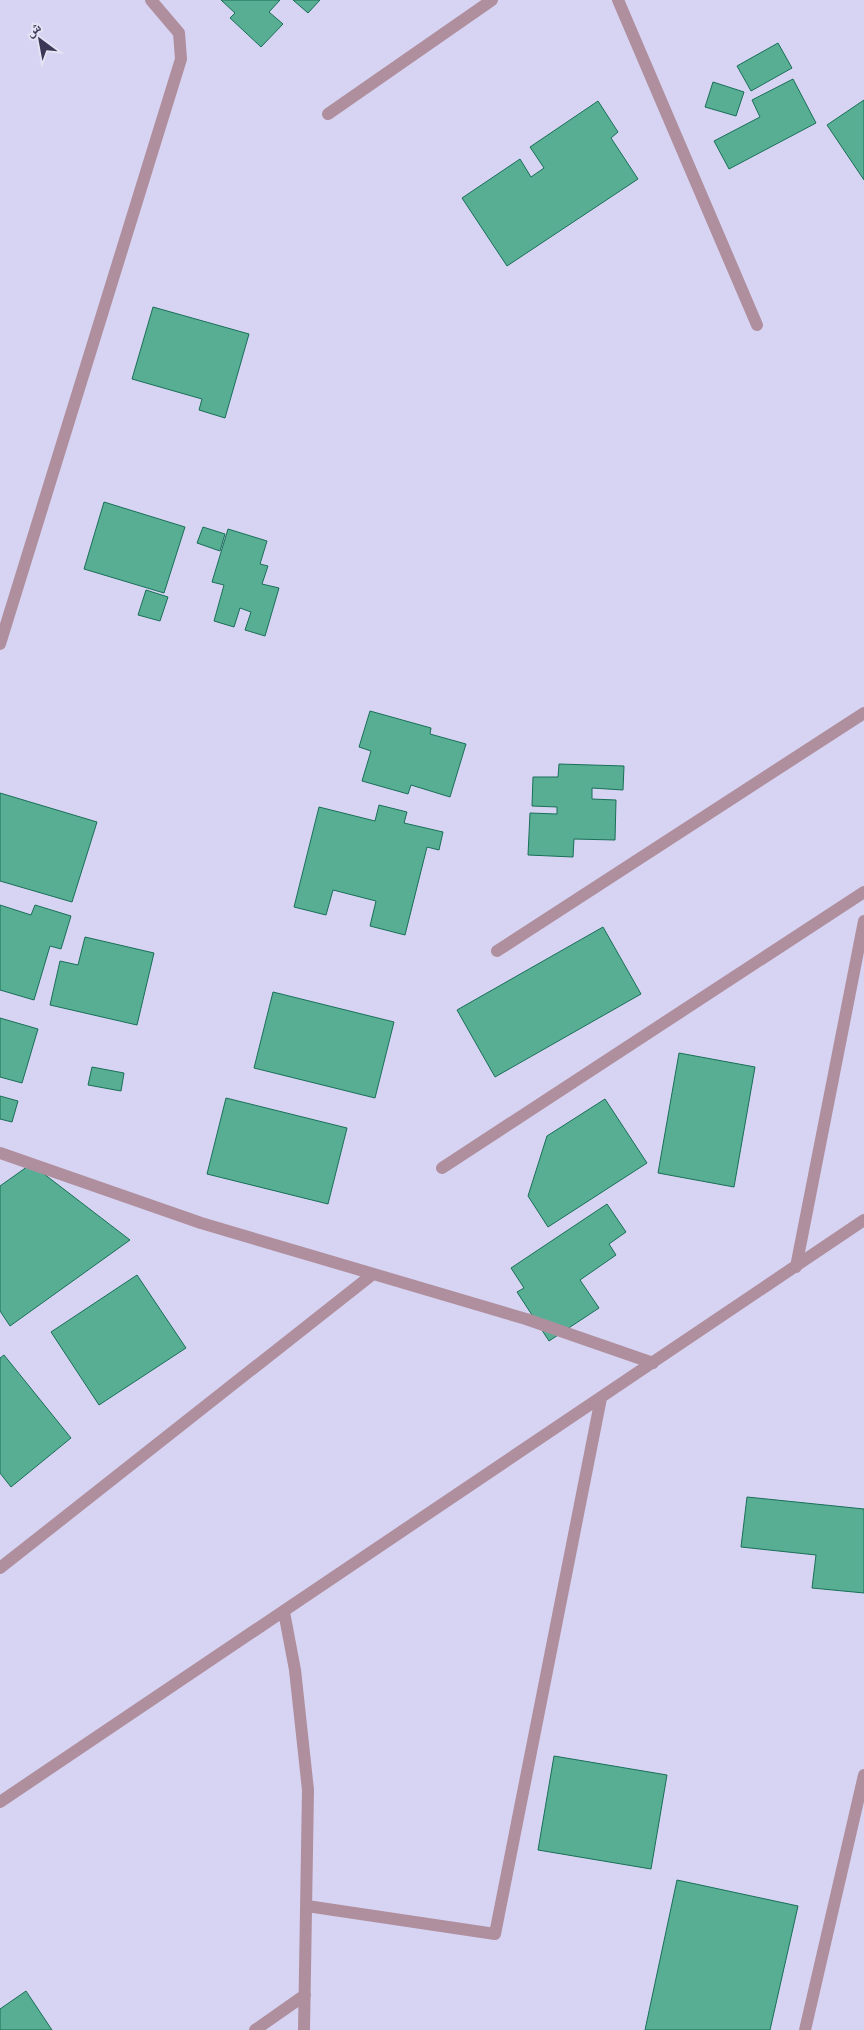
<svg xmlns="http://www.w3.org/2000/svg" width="864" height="2030" viewBox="0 0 864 2030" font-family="'PT Sans','Noto Naskh Arabic',sans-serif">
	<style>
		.building { fill: #58ae93; stroke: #196f58 }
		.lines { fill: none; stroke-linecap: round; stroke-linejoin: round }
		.minor { stroke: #af8f9d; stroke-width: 12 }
	</style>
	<rect width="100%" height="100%" fill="#d7d3f3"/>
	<!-- building -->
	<path class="building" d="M221,0H280L269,12L283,24L261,47L230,18L235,13Z
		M293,0H320L308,13Z
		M778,43L792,68L751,91L737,66Z
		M793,79L816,123L729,169L714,141L760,117L752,100Z
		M713,82L744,92L736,116L705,107Z
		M864,100V180L827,125Z
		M598,101L618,132L611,138L638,179L507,266L462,198L520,159L531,177L544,168L530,147Z
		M153,307L249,334L225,418L199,410L202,399L132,379Z
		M104,502L185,527L164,593L84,569Z
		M203,527L225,534L220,551L197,543Z
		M228,529L267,541L260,564L268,566L262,584L279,588L265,636L245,630L251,612L240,608L234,627L214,621L224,585L212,582Z
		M146,590L168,597L160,621L138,615Z
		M370,711L431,728L430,734L466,744L450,797L411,785L408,794L362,781L371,751L359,747Z
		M559,764L624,766L623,790L592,788V799L616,800L615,840L574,839L573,857L528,855L530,813L557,814V807L532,806L533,777H558Z
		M0,793L97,822L72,902L0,881Z
		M379,805L407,812L404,823L443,832L439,850L427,847L405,935L370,926L376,901L333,890L326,915L294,907L319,807L375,821Z
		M0,905L31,915L35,905L71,916L61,949L50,946L34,1000L0,990Z
		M603,927L641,994L495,1077L457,1010Z
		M85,937L154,953L137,1025L50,1005L60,961L78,965Z
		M273,992L394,1022L375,1098L254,1068Z
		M0,1018L38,1029L22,1083L0,1077Z
		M679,1053L755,1067L734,1187L658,1173Z
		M92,1067L124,1073L121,1091L88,1085Z
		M0,1096L18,1101L12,1122L0,1119Z
		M226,1098L347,1128L328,1204L207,1174Z
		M605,1099L647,1163L548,1227L528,1196L547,1136Z
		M31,1164L130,1240L10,1326L0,1311V1186Z
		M607,1204L626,1232L609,1244L616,1255L580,1280L599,1308L549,1341L517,1292L524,1288L511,1268Z
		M137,1275L186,1348L99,1405L51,1332Z
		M4,1355L71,1438L11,1487L0,1473V1358Z
		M747,1497L864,1509V1593L812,1588L816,1555L741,1547Z
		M554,1756L667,1775L651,1869L538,1850Z
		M677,1880L798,1906L770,2030H645Z
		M26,1991L52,2030H0V2009Z"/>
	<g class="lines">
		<!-- minor -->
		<path class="minor" d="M618,0L757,325
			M328,114L492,0
			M0,644L181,59L179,33L151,0
			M497,951L864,713
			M0,1153L201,1223L526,1319L653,1363
			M442,1168L864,892
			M796,1267L864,921
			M0,1568L373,1274
			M284,1612L295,1670L308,1790L304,2030
			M0,1802L864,1220
			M307,1906L495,1934L601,1398
			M255,2030L305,1995
			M805,2030L864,1775"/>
	</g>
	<!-- north arrow -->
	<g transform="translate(40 40) rotate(328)" stroke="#e4e3f3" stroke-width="4" paint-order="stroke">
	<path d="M0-4L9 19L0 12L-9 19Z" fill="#3c3757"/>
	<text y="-8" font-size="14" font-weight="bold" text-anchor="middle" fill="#3c3757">ش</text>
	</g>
</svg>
